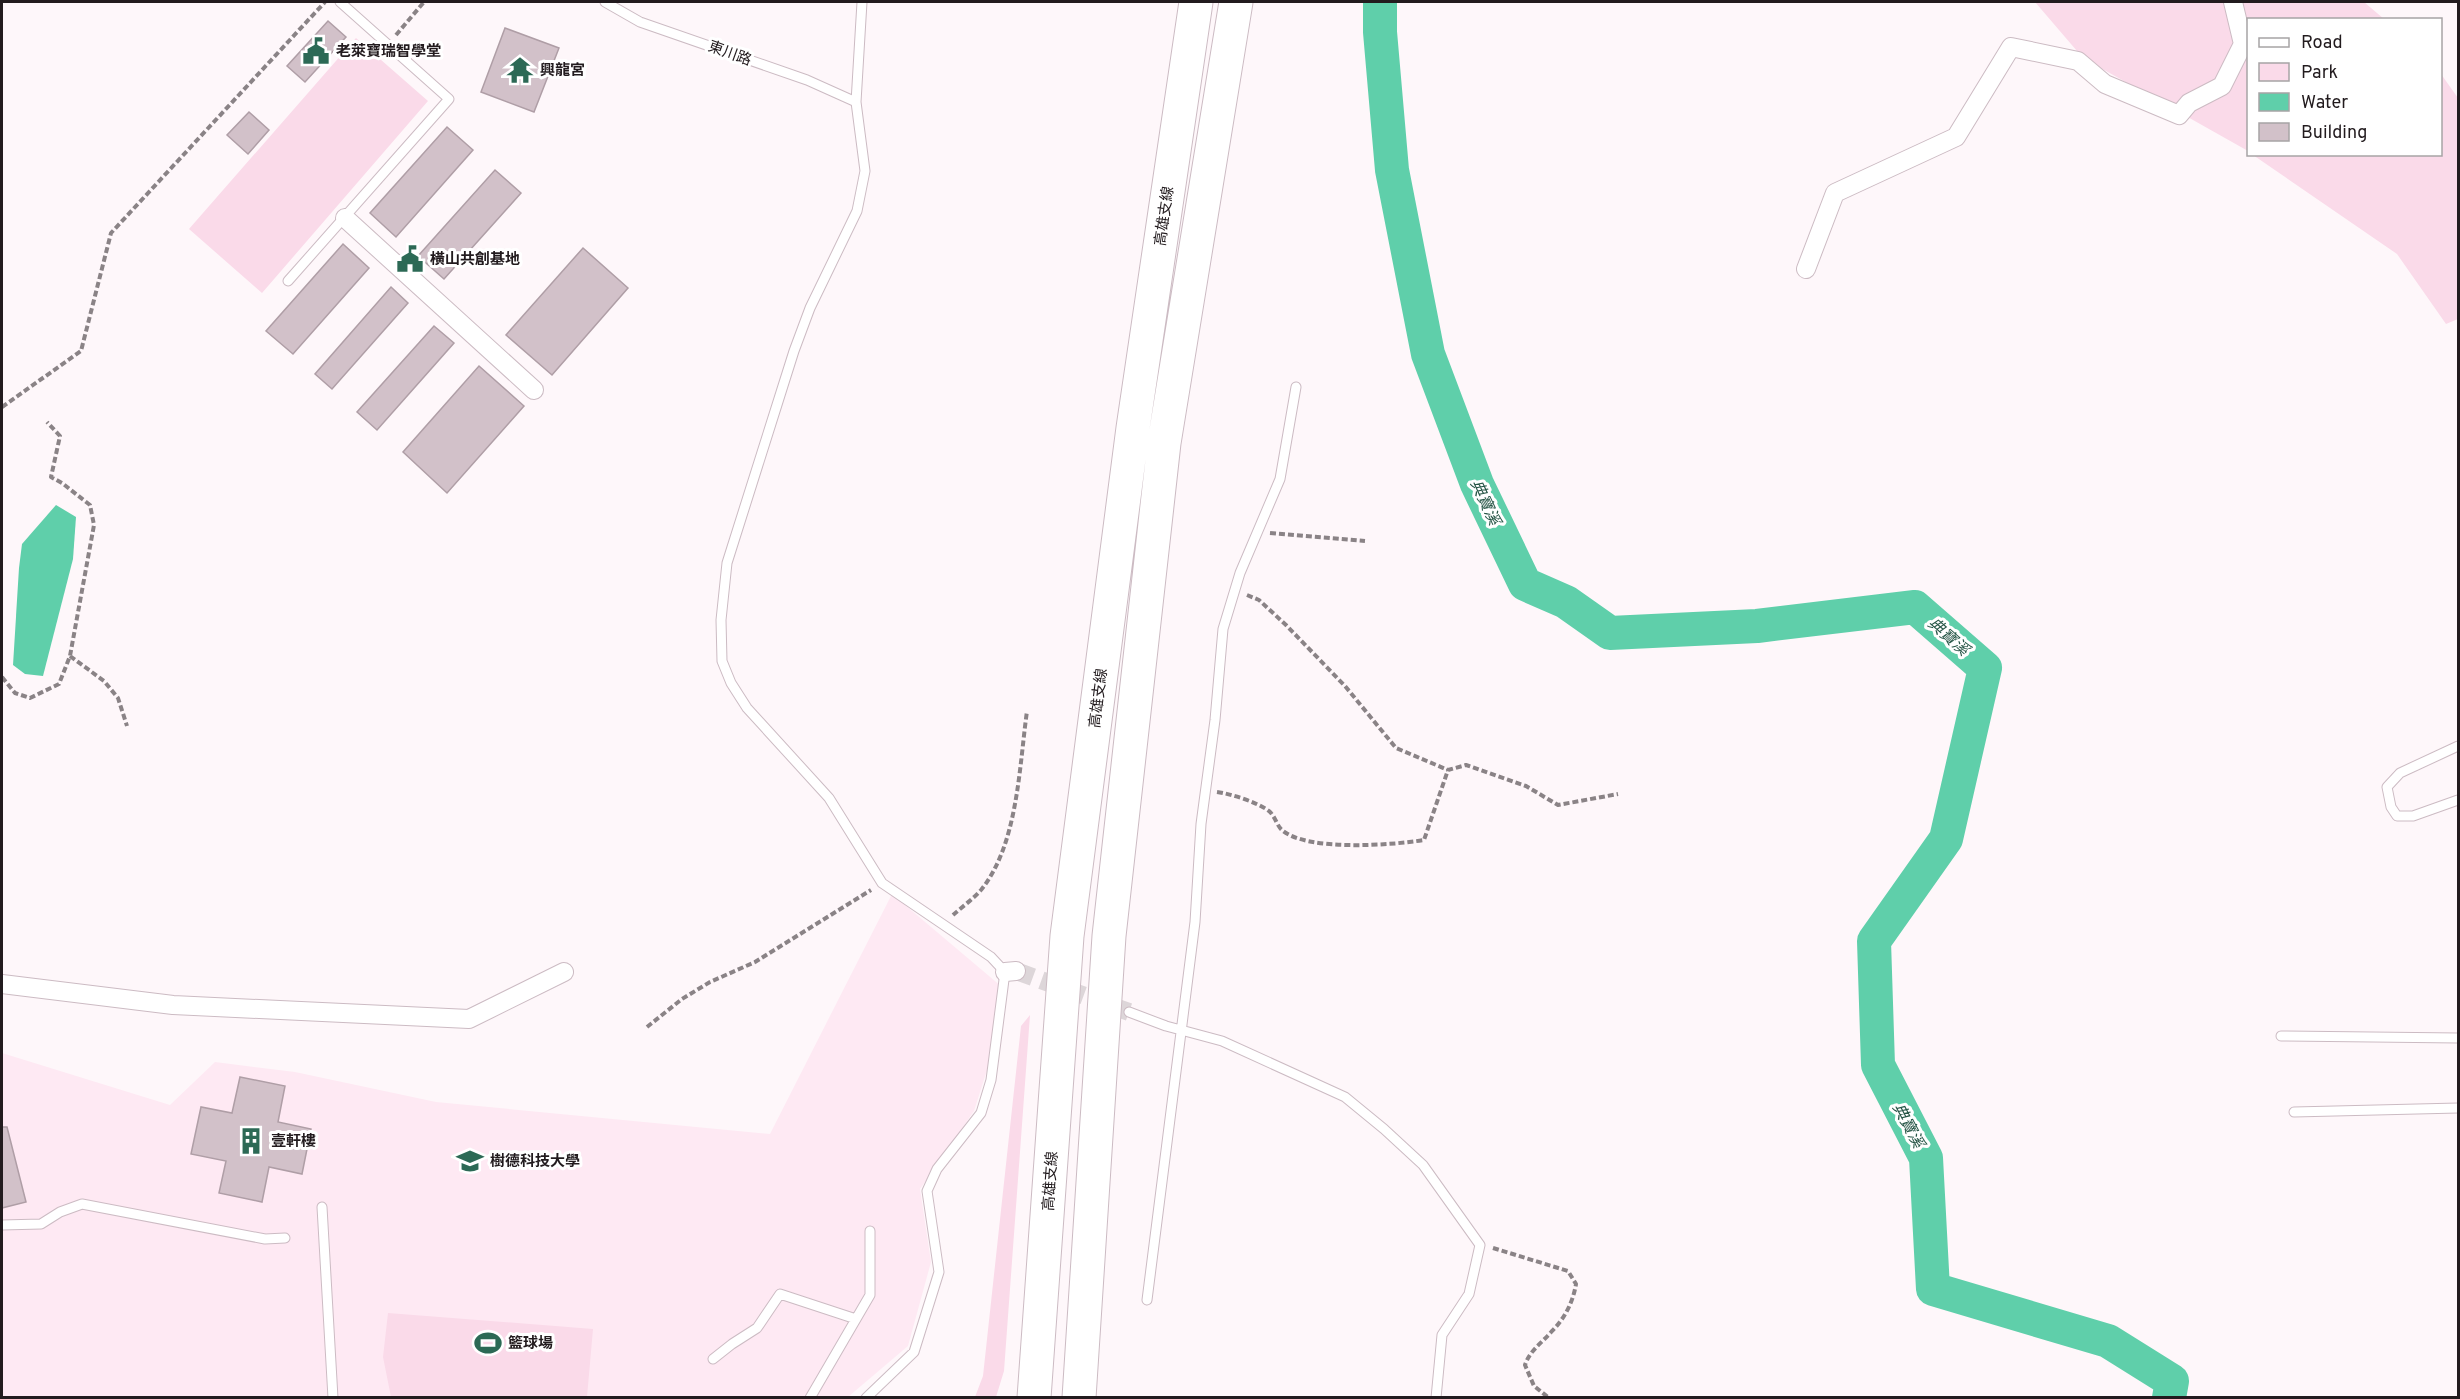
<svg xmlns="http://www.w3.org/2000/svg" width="2460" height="1399" viewBox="0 0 2460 1399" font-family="Overpass,'Noto Sans TC',sans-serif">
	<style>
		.built { fill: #fee9f3 }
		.green { fill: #fadae9 }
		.water { fill: #5fcfaa }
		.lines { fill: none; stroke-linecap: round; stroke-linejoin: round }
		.river { stroke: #5fcfaa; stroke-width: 34 }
		.building { fill: #d2c1c9; stroke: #af9ea6; stroke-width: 1.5 }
		.street-tunnel { stroke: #ddd6d9; stroke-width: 18; stroke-dasharray: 18 9; stroke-linecap: butt }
		.lane-casing { stroke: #ccbbc3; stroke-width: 11 }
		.street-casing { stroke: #ccbbc3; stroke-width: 20 }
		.highway-casing { stroke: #ccbbc3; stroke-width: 35 }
		.path { stroke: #8a8386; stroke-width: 4; stroke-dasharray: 6 3; stroke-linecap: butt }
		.lane { stroke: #fff; stroke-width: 9 }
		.street { stroke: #fff; stroke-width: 18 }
		.highway { stroke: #fff; stroke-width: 33 }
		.labels { text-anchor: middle; stroke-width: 6; stroke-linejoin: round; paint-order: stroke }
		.poi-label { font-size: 15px; font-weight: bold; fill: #221b1e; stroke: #fff; text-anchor: start }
		.street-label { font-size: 15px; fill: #221b1e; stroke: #fff }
		.water-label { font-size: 16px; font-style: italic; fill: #265546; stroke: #fff }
	</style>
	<rect width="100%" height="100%" fill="#fef7fa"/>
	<!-- built -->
	<path class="built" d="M892,894L1002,987L988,1067L974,1111L920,1189L931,1262L908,1346L848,1397H2V1053L170,1105L215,1062L295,1072L436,1102L770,1134Z"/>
	<!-- green -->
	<path class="green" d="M2035,2H2364L2384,19L2248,20V151L2083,58Z
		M356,38L428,101L262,293L189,229Z
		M2441,74L2458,98V319L2446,324L2397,254L2253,155L2440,154Z
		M1030,1015L1004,1371L996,1397H975L983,1376L1021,1026Z
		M388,1313L593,1329L587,1397H391L383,1357Z"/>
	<!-- water -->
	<path class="water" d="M56,505L76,517L73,559L43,676L25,674L13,665L19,568L22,544Z"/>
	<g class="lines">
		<!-- river -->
		<path class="river" d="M1380,2V32L1392,170L1428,354L1477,484L1525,584L1566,602L1610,633L1757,626L1915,607L1985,668L1946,839L1874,941L1878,1065L1926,1158L1933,1289L2108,1341L2172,1381L2169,1398"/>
	</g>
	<!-- building -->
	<path class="building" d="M328,21L346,37L305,82L287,66Z
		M505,28L559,48L534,112L481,92Z
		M249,112L269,130L248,154L227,135Z
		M447,127L473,150L396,237L370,213Z
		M495,170L521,193L444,279L418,256Z
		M343,244L369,268L293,354L266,331Z
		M583,248L628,288L552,375L506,335Z
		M391,287L408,303L332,389L315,374Z
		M434,326L454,343L377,430L357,412Z
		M479,366L524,406L447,493L403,452Z
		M240,1077L285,1086L278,1122L311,1129L302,1174L269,1167L262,1202L219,1193L226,1161L191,1154L201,1107L232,1113Z
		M2,1127H7L26,1202L2,1208Z"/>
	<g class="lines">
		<!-- street-tunnel -->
		<path class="street-tunnel" d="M1016,971L1129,1012"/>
		<defs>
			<path id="lane" d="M605,2L640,22L807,80L856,102
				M862,2L856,102L865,171L857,211L810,308L794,351L727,563L721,620L722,661L731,683L747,708L829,798L882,883L991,957L1005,972L991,1080L981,1113L937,1169L927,1191L939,1272L914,1352L866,1398
				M288,281L449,99L340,2
				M2458,746L2400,773L2387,787L2391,807L2397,816H2413L2458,800
				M1129,1012L1166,1026L1222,1041L1345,1097L1384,1129L1423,1165L1480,1245L1469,1294L1442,1335L1436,1398
				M2281,1036L2458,1038
				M2294,1112L2458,1108
				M322,1207L333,1398
				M2,1225L41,1224L60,1212L82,1204L265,1239L285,1238
				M1147,1300L1195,922L1201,824L1215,720L1223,629L1240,573L1280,479L1296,387
				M713,1359L732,1344L757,1328L780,1294L856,1319
				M810,1398L870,1295V1231"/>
			<path id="street" d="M345,218L534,390
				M1806,269L1835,193L1956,137L2011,47L2078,61L2105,84L2179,115L2189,103L2222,86L2243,44L2233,2
				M1005,972L1016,971
				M2,984L173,1005L469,1019L564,972"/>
			<path id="highway" d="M1034,1398L1067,936L1133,428L1196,2
				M1079,1398L1109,936L1164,443L1236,2"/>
		</defs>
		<!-- lane casing -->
		<use href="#lane" class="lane-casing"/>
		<!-- street casing -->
		<use href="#street" class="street-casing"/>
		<!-- highway casing -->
		<use href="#highway" class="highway-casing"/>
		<!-- path -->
		<path class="path" d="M396,35L424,2
			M2,407L81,351L111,233L325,2
			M1270,533L1365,541
			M1247,595L1259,600L1286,625L1345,686L1396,748L1448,770
			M70,656L104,681L118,698L127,726
			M2,677L15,693L30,698L59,684L70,656L94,525L90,505L62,483L51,477L60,436L47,422
			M1217,792C1231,794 1257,802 1269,811C1275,816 1277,826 1282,830C1307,852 1393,845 1424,840L1448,770L1466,765L1526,786L1558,805L1618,794
			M953,915C962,907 973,899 981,890C1018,844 1019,768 1027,711
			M647,1027L682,999L710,982L755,962L871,890
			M1493,1248L1568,1271L1576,1284C1573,1302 1565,1318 1552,1331C1542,1343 1530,1350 1525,1365L1534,1386L1549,1398"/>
		<!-- lane -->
		<use href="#lane" class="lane"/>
		<!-- street -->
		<use href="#street" class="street"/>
		<!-- highway -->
		<use href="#highway" class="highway"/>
	</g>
	<!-- icons -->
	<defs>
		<symbol id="civic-bare" viewBox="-9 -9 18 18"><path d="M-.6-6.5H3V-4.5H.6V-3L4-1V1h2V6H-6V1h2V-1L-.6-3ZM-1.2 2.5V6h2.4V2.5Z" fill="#2c6955" stroke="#fff" stroke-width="2.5" paint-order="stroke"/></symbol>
		<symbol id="temple-bare" viewBox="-9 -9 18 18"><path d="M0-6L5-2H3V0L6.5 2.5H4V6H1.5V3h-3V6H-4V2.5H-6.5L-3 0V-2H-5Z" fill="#2c6955" stroke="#fff" stroke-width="2.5" paint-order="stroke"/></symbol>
		<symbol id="building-bare" viewBox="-9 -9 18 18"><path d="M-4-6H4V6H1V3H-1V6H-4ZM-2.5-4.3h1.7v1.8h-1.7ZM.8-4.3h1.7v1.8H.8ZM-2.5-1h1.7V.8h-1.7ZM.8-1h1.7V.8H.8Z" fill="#2c6955" stroke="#fff" stroke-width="2.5" paint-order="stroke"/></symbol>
		<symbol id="university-bare" viewBox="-9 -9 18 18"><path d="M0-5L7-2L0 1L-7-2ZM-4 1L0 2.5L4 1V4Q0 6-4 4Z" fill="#2c6955" stroke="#fff" stroke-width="2.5" paint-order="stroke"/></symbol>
		<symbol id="stadium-bare" viewBox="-9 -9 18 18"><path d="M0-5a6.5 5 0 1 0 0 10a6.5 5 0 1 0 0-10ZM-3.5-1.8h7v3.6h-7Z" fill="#2c6955" stroke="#fff" stroke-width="2.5" paint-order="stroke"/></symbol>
	</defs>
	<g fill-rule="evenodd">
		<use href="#civic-bare" x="297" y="32" width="38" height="38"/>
		<use href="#temple-bare" x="501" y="51" width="38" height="38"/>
		<use href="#civic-bare" x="391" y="240" width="38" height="38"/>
		<use href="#building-bare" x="232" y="1122" width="38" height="38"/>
		<use href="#university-bare" x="451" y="1142" width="38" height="38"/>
		<use href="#stadium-bare" x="469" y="1324" width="38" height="38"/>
	</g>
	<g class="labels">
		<!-- poi labels -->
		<g class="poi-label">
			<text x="336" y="56">老萊寶瑞智學堂</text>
			<text x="540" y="75">興龍宮</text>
			<text x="430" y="264">橫山共創基地</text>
			<text x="271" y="1146">壹軒樓</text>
			<text x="490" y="1166">樹德科技大學</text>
			<text x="508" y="1348">籃球場</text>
		</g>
		<!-- street labels -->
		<g class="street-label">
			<text transform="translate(730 53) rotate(20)" y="5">東川路</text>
			<text transform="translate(1164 216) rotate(-82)" y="5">高雄支線</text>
			<text transform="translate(1098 698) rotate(-83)" y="5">高雄支線</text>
			<text transform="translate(1050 1181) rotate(-86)" y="5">高雄支線</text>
		</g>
		<!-- water labels -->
		<g class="water-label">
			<text transform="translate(1486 502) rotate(65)" y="6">典寶溪</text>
			<text transform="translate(1949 636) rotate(41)" y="6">典寶溪</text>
			<text transform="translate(1909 1125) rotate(62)" y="6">典寶溪</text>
		</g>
	</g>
	<!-- border -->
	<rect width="2460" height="1399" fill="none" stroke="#221b1e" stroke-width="6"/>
	<!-- legend -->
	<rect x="2247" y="18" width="195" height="138" fill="#ffffff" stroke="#a7a4a5" stroke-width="1.5"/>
	<rect x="2259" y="38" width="30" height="9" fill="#ffffff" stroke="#a7a4a5" stroke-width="1.5"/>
	<text x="2301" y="48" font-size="18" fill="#221b1e">Road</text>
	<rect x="2259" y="63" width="30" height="18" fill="#fadae9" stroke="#a7a4a5" stroke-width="1.5"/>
	<text x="2301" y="78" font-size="18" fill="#221b1e">Park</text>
	<rect x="2259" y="93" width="30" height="18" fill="#5fcfaa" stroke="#a7a4a5" stroke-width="1.5"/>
	<text x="2301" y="108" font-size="18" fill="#221b1e">Water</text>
	<rect x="2259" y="123" width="30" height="18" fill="#d2c1c9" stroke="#a7a4a5" stroke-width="1.5"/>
	<text x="2301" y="138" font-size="18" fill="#221b1e">Building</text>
</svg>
